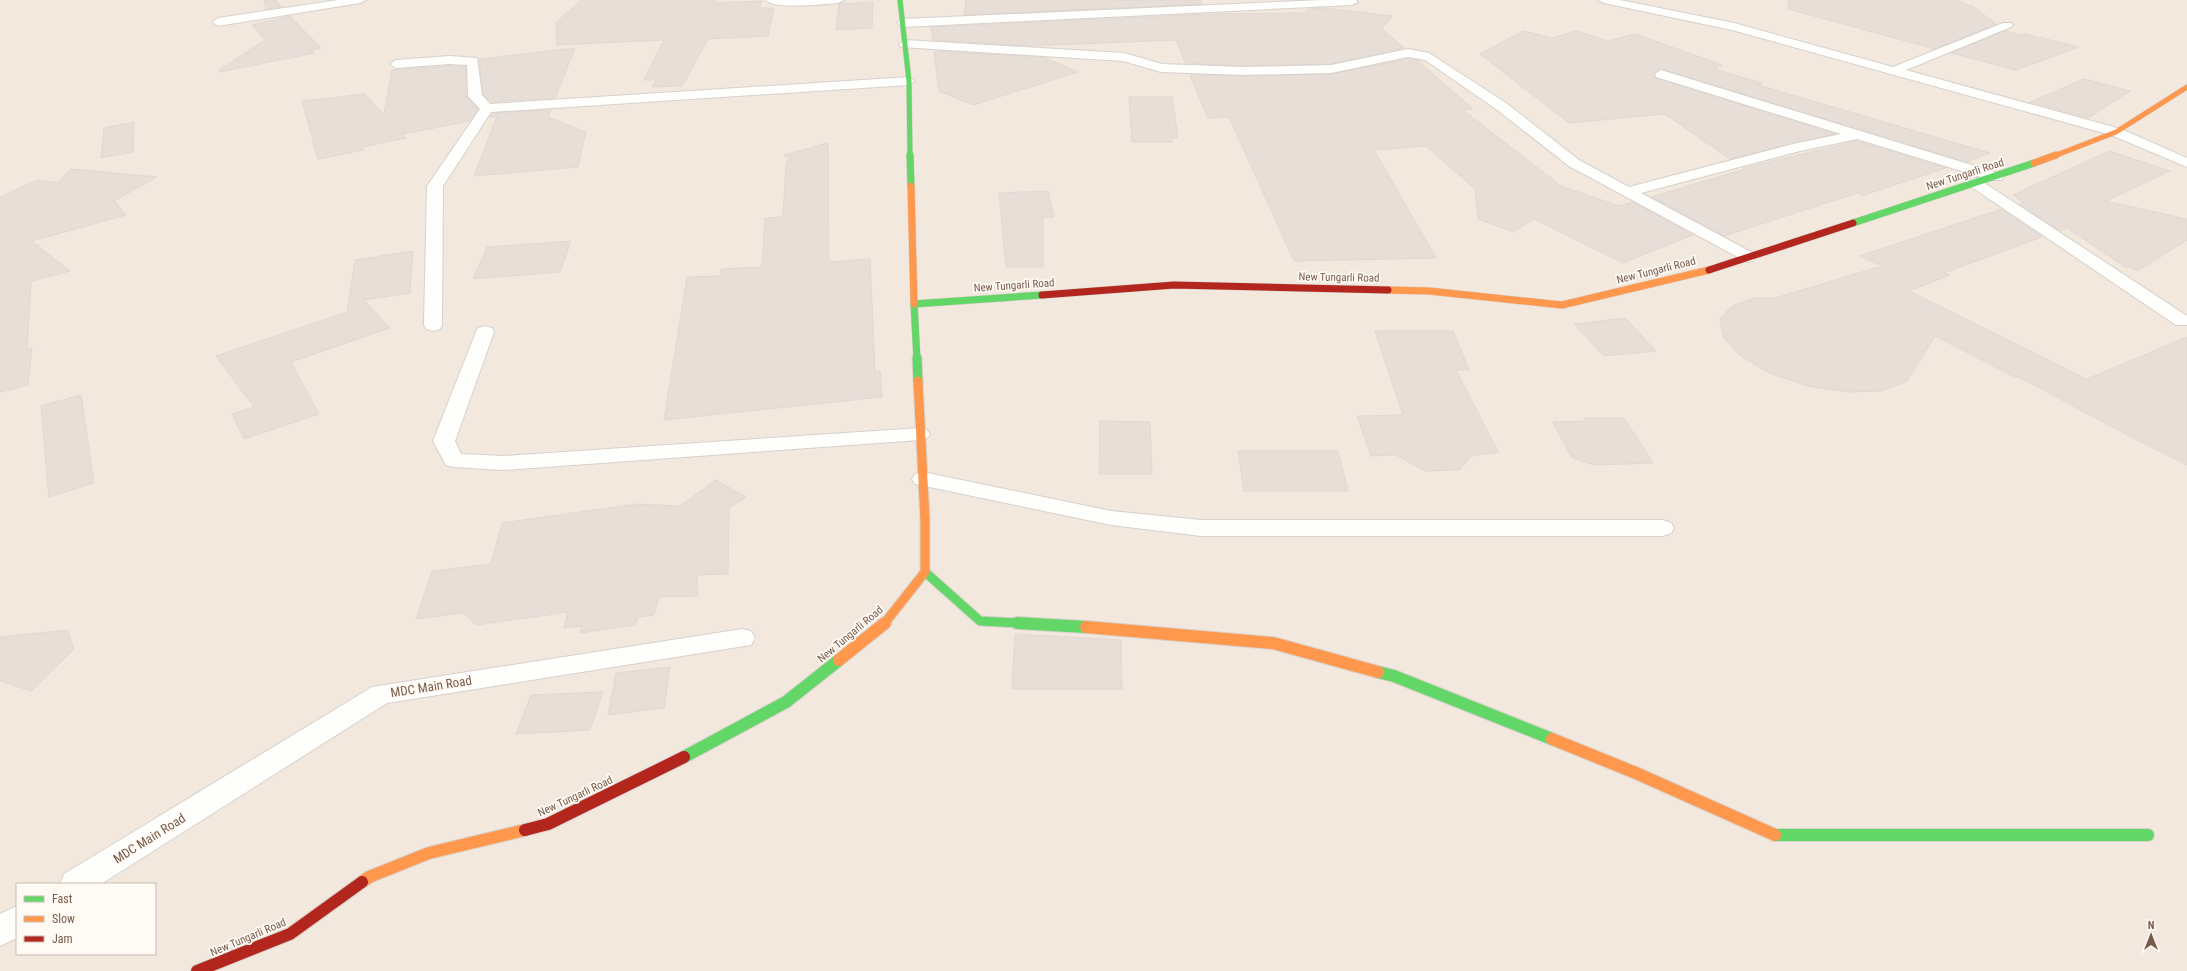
<svg xmlns="http://www.w3.org/2000/svg" width="2187" height="971" viewBox="0 0 2187 971" font-family="'Roboto Condensed',sans-serif">
	<style>
		.residential { fill: #f2e8de; fill-rule: evenodd }
		.building { fill: #e6ded7; stroke: #e2d8d2 }
		.lines { fill: none; stroke-linecap: round; stroke-linejoin: round }
		.street-casing { stroke: #d7d1cb; stroke-width: 2 }
		.fast-far3-casing { stroke: #d9d2cb; stroke-width: 6 }
		.fast-far2-casing { stroke: #d9d2cb; stroke-width: 8 }
		.fast-far1-casing { stroke: #d9d2cb; stroke-width: 11 }
		.fast-casing { stroke: #d9d2cb; stroke-width: 14 }
		.slow-far3-casing { stroke: #d9d2cb; stroke-width: 6 }
		.slow-far2-casing { stroke: #d9d2cb; stroke-width: 8 }
		.slow-far1-casing { stroke: #d9d2cb; stroke-width: 11 }
		.slow-casing { stroke: #d9d2cb; stroke-width: 14 }
		.jam-far1-casing { stroke: #d9d2cb; stroke-width: 8 }
		.jam-casing { stroke: #d9d2cb; stroke-width: 14 }
		.street { fill: #fefefd; fill-rule: evenodd }
		.fast-far3 { stroke: #63d668; stroke-width: 5 }
		.fast-far2 { stroke: #63d668; stroke-width: 7 }
		.fast-far1 { stroke: #63d668; stroke-width: 9 }
		.fast { stroke: #63d668; stroke-width: 12 }
		.slow-far3 { stroke: #ff974d; stroke-width: 5 }
		.slow-far2 { stroke: #ff974d; stroke-width: 7 }
		.slow-far1 { stroke: #ff974d; stroke-width: 9 }
		.slow { stroke: #ff974d; stroke-width: 12 }
		.jam-far1 { stroke: #b3261e; stroke-width: 7 }
		.jam { stroke: #b3261e; stroke-width: 12 }
		.labels { text-anchor: middle; stroke-width: 3.5; stroke-linejoin: round; paint-order: stroke }
		.street-label { font-size: 11px; fill: #7a5c4d; stroke: #fffaf3 }
		.near-street-label { font-size: 13px; fill: #7a5c4d; stroke: #fffaf3 }
	</style>
	<rect width="100%" height="100%" fill="#f9f5f0"/>
	<!-- residential -->
	<path class="residential" d="M0,0H2187V971H0ZM17,884H155V954H17Z"/>
	<!-- building -->
	<path class="building" d="M264,0H275L282,7L266,9Z
		M581,0H716L714,3L762,1L759,8H774L768,36L708,39L682,86L652,87L656,80H644L664,40L557,45L556,23Z
		M966,0H1200L1202,4L964,15Z
		M1789,0H1959L1966,5H1971L1996,24L1935,49L1788,9Z
		M873,2L872,28L836,30L839,4Z
		M1326,8L1392,16L1382,29L1404,48L1331,64L1243,66L1185,63L1176,40L1027,46L933,40L931,27L1207,14L1305,13L1308,9Z
		M290,16L321,48L312,50L315,53L220,72L219,70L265,40L252,25Z
		M1523,31L1552,38L1576,31L1608,41L1635,34L1722,65L1714,69L1762,83L1758,85L1990,153L1966,162L1661,69L1654,74L1656,78L1835,134L1730,159L1665,114L1569,123L1480,54Z
		M2005,31L2021,35L2025,34L2079,47L2016,70L1951,53Z
		M575,48L555,98L491,102L483,94L479,59Z
		M934,51L1043,57L1078,72L973,105L939,91Z
		M1408,59L1417,60L1473,109L1463,110L1561,186L1619,206L1633,202L1693,235L1623,263L1534,219L1513,232L1478,219L1475,189L1426,146L1374,150L1436,258L1294,261L1229,117L1208,118L1190,75L1243,76L1331,74Z
		M449,66H466V96L478,109L470,121L403,134L406,138L362,147L363,150L318,159L302,101L365,94L384,115L392,70Z
		M2084,79L2130,91L2088,118L2030,102Z
		M1129,97H1172L1178,138H1172V142H1132Z
		M551,110L548,117L586,132L578,167L474,176L497,116L489,118L492,113Z
		M134,122L133,152L101,158L104,128Z
		M1857,141L1946,168L1864,195L1857,193L1724,236L1651,197L1745,169L1743,168Z
		M828,143L829,262L870,259L875,372L880,371L882,397L664,420L687,277L720,276L721,269L762,267L765,218L783,217L786,162L791,160L784,155Z
		M2109,151L2170,171L2106,201L2187,219V240L2138,271L2131,267H2125L2067,228L2060,231L2019,204L2023,202L2013,195Z
		M71,169L157,177L114,201L126,215L32,241L70,271L31,281L27,349L32,348L28,385L0,392V197L38,180L58,183Z
		M1048,191L1054,217L1043,218V267H1006L999,193Z
		M2002,209L2042,237L1944,273L1950,275L1909,291L2087,379L2187,337V465L2133,438L2019,377L2017,378L1935,336L1907,381L1882,391L1847,392L1807,386L1769,373L1739,355L1723,337L1720,319L1732,306L1755,298H1775L1882,266L1860,256Z
		M571,241L560,272L473,279L487,247Z
		M413,251L410,293L364,300L390,328L291,362L319,414L244,439L232,414L254,407L216,356L347,312L355,260Z
		M1625,318L1656,351L1604,356L1574,324Z
		M1375,331H1453L1469,370H1456L1498,452L1471,456L1459,470L1425,471L1396,455L1371,456L1357,416L1403,415Z
		M81,395L94,483L49,497L41,406Z
		M1584,418H1624L1653,463L1595,465L1572,458L1553,422L1586,421Z
		M1100,421L1150,422L1152,474H1099Z
		M1238,451H1338L1348,491H1244Z
		M716,480L746,497L729,508L728,574L697,575L698,596L659,597L654,615L638,617L635,625L580,633L582,626L564,628L568,612L476,625L464,613L416,619L432,571L491,564L502,523L637,504L680,506Z
		M67,630L74,649L31,691L0,681V637Z
		M1015,634L1121,640L1122,689H1012Z
		M670,667L664,708L608,715L616,673Z
		M603,692L590,730L516,734L531,695Z"/>
	<g class="lines">
		<defs>
			<path id="street" d="M338,0H366L360,3L218,26L212,22L218,18Z
				M766,0H844L838,3C825,4 774,10 766,0Z
				M1322,0H1356L1358,2L1352,5L903,27L897,23L903,19Z
				M1598,0H1620L1734,23L1893,67L2003,23H2011L2013,25L2011,27L1906,70L2121,129L2187,158V167L2111,135L1732,30L1604,3Z
				M905,40L1124,53L1162,64L1243,67L1331,65L1408,49L1429,53L1506,103L1579,160L1629,187L1793,144L1841,134L1656,77L1655,74L1661,70L2001,174L2004,177L2001,180H1991L1857,139L1800,151L1641,193L1753,253L1755,257L1753,261L1747,262L1569,166L1496,109L1425,60L1408,57L1331,73L1243,75L1161,72L1123,61L901,47L899,44Z
				M449,56L477,58L482,95L490,104L909,77L915,81L909,85L491,112L443,186L442,325L440,329L433,331L426,329L424,325L427,186L480,109L468,96L467,65L449,64L396,68L390,64L396,60Z
				M1975,178L1980,180L2187,316V325H2176L1970,186L1967,183L1970,180Z
				M485,326L492,328L494,332L455,441L461,454L503,456L920,428L927,430L930,434L927,438L920,440L503,470L454,467L446,465L433,441L476,332L478,328Z
				M923,472L1111,511L1201,520H1663L1671,523L1674,528L1671,533L1663,536H1201L1111,525L915,484L912,479L915,474Z
				M742,629L751,631L755,638L751,645L387,703L101,884H60L64,874L372,687Z
				M17,906V938L0,946V914Z"/>
			<path id="fast-far3" d="M900,0L909,81L910,156"/>
			<path id="fast-far2" d="M910,155L911,186
				M1853,223L2034,163
				M917,359L914,304L1042,295"/>
			<path id="fast-far1" d="M917,358L918,381
				M925,572L980,621L1035,624"/>
			<path id="fast" d="M1017,623L1086,627
				M1378,672L1394,676L1552,739
				M684,757L786,702L839,660
				M1775,835H2148"/>
			<path id="slow-far3" d="M2054,156L2116,132L2187,87"/>
			<path id="slow-far2" d="M2034,163L2056,155
				M911,186L914,304
				M1388,290L1429,291L1562,305L1709,270"/>
			<path id="slow-far1" d="M884,624L925,572V520L918,381"/>
			<path id="slow" d="M1086,627L1273,643L1378,672
				M839,660L885,623
				M1552,739L1636,773L1775,835
				M362,882L369,877L429,853L525,830"/>
			<path id="jam-far1" d="M1709,270L1853,223
				M1042,295L1174,285L1388,290"/>
			<path id="jam" d="M525,830L548,824L684,757
				M197,971L290,934L362,882"/>
		</defs>
		<!-- street casing -->
		<use href="#street" class="street-casing"/>
		<!-- fast-far3 casing -->
		<use href="#fast-far3" class="fast-far3-casing"/>
		<!-- fast-far2 casing -->
		<use href="#fast-far2" class="fast-far2-casing"/>
		<!-- fast-far1 casing -->
		<use href="#fast-far1" class="fast-far1-casing"/>
		<!-- fast casing -->
		<use href="#fast" class="fast-casing"/>
		<!-- slow-far3 casing -->
		<use href="#slow-far3" class="slow-far3-casing"/>
		<!-- slow-far2 casing -->
		<use href="#slow-far2" class="slow-far2-casing"/>
		<!-- slow-far1 casing -->
		<use href="#slow-far1" class="slow-far1-casing"/>
		<!-- slow casing -->
		<use href="#slow" class="slow-casing"/>
		<!-- jam-far1 casing -->
		<use href="#jam-far1" class="jam-far1-casing"/>
		<!-- jam casing -->
		<use href="#jam" class="jam-casing"/>
		<!-- street -->
		<use href="#street" class="street"/>
		<!-- fast-far3 -->
		<use href="#fast-far3" class="fast-far3"/>
		<!-- fast-far2 -->
		<use href="#fast-far2" class="fast-far2"/>
		<!-- fast-far1 -->
		<use href="#fast-far1" class="fast-far1"/>
		<!-- fast -->
		<use href="#fast" class="fast"/>
		<!-- slow-far3 -->
		<use href="#slow-far3" class="slow-far3"/>
		<!-- slow-far2 -->
		<use href="#slow-far2" class="slow-far2"/>
		<!-- slow-far1 -->
		<use href="#slow-far1" class="slow-far1"/>
		<!-- slow -->
		<use href="#slow" class="slow"/>
		<!-- jam-far1 -->
		<use href="#jam-far1" class="jam-far1"/>
		<!-- jam -->
		<use href="#jam" class="jam"/>
	</g>
	<g class="labels">
		<!-- street labels -->
		<g class="street-label">
			<text transform="translate(1965 174) rotate(-18)" y="4">New Tungarli Road</text>
			<text transform="translate(1656 270) rotate(-14)" y="4">New Tungarli Road</text>
			<text transform="translate(1339 277) rotate(1)" y="4">New Tungarli Road</text>
			<text transform="translate(1014 285) rotate(-4)" y="4">New Tungarli Road</text>
			<text transform="translate(850 634) rotate(-40)" y="4">New Tungarli Road</text>
			<text transform="translate(575 796) rotate(-25)" y="4">New Tungarli Road</text>
			<text transform="translate(248 937) rotate(-23)" y="4">New Tungarli Road</text>
		</g>
		<!-- near-street labels -->
		<g class="near-street-label">
			<text transform="translate(431 686) rotate(-9)" y="5">MDC Main Road</text>
			<text transform="translate(149 838) rotate(-32)" y="5">MDC Main Road</text>
		</g>
	</g>
	<!-- legend -->
	<rect x="16" y="883" width="140" height="72" fill="#fffaf3" stroke="#cabbb1"/>
	<rect x="24" y="896" width="20" height="6" fill="#63d668" stroke="#cabbb1"/>
	<text x="52" y="903" font-size="12" fill="#7a5c4d">Fast</text>
	<rect x="24" y="916" width="20" height="6" fill="#ff974d" stroke="#cabbb1"/>
	<text x="52" y="923" font-size="12" fill="#7a5c4d">Slow</text>
	<rect x="24" y="936" width="20" height="6" fill="#b3261e" stroke="#cabbb1"/>
	<text x="52" y="943" font-size="12" fill="#7a5c4d">Jam</text>
	<!-- north arrow -->
	<g transform="translate(2151 935)" stroke="#fffaf3" stroke-width="3" paint-order="stroke">
	<path d="M0-3L7 15L0 10L-7 15Z" fill="#7a5c4d"/>
	<text y="-6" font-size="11" font-weight="bold" text-anchor="middle" fill="#7a5c4d">N</text>
	</g>
</svg>
